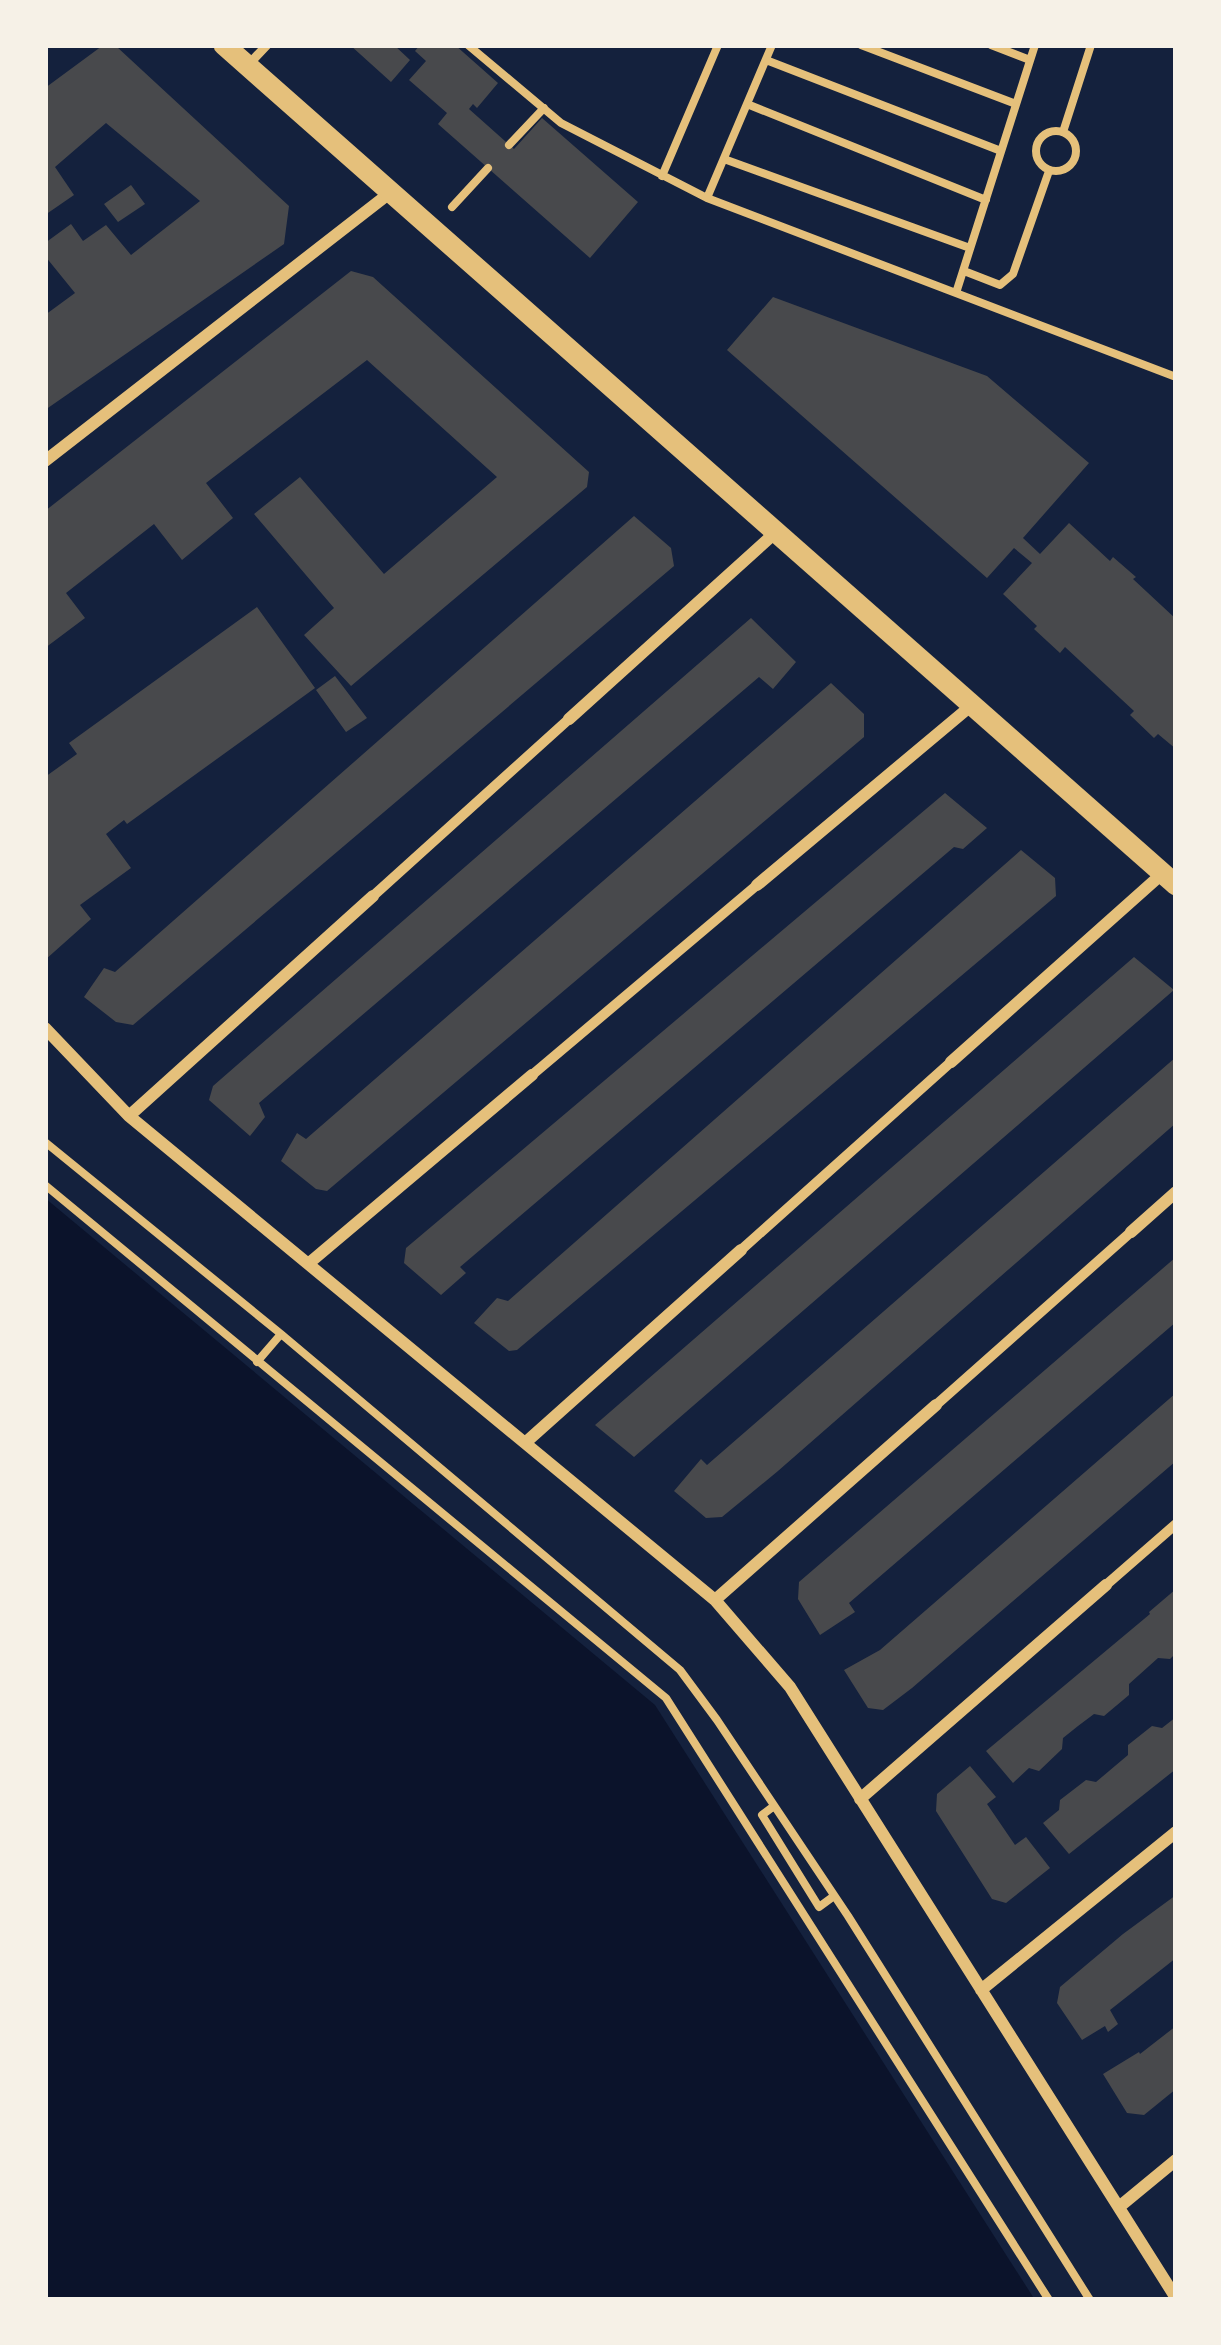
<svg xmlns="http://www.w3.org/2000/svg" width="1221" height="2345" viewBox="0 0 1221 2345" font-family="'Roboto Condensed',sans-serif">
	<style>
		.water { fill: #0b132b }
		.building { fill: #48494c }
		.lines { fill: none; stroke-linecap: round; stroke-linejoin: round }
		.path { stroke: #e5c07b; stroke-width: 8 }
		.service { stroke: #e5c07b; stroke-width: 9 }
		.pedestrian { stroke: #e5c07b; stroke-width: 10 }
		.minor { stroke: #e5c07b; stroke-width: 12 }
		.tertiary { stroke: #e5c07b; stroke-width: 21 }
	</style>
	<rect width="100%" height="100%" fill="#14213d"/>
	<!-- water -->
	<path class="water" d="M45,1198L655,1705L1035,2300H45Z"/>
	<!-- building -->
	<path class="building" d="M350,45H394L410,60L391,82Z
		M420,45H455L498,83L477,108L473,104L469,109L514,149L542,118L638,202L590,258L438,124L447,113L409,80L426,61L415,51Z
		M102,46L117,47L289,206L284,244L45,410V315L75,293L45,256V243L71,224L83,241L106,225L131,255L200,201L106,123L55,167L74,195L45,215V88Z
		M131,185L145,204L118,222L104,204Z
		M351,271L373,277L589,472L587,487L351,686L304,635L334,608L254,514L300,477L384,574L497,477L367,360L206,483L233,518L182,560L154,524L66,593L85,618L45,648V511Z
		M773,297L987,376L1089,463L1023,538L1040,554L1069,523L1110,561L1113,557L1136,577L1133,579L1176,619V749L1158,734L1154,738L1130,715L1134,711L1065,647L1060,653L1034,629L1037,626L1003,594L1032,563L1014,548L987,578L727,350Z
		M634,516L671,548L674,566L133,1025L116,1022L84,997L104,968L115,972Z
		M257,607L315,688L127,824L124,820L106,834L131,868L80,905L91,919L45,960V777L77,754L69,743Z
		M751,618L796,662L773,689L759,677L259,1103L265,1117L250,1136L209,1100L213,1086Z
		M335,676L367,718L346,732L316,690Z
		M831,683L864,714V737L327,1191L316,1189L281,1161L297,1133L306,1139Z
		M945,793L987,828L963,849L954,847L460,1267L466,1273L441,1295L404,1263L406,1248Z
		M1021,850L1055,878L1056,896L517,1350L509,1351L474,1323L497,1298L508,1301Z
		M1134,957L1174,990L634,1457L595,1425Z
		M1176,1057V1123L778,1471L722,1517L706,1518L674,1491L701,1459L707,1465Z
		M1176,1257V1322L849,1603L855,1612L820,1635L798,1599L799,1582Z
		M1176,1393V1461L912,1688L883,1710L868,1708L844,1670L880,1650Z
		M1176,1589V1653L1170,1659L1158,1658L1129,1684V1695L1104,1716L1094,1714L1078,1726L1063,1738L1062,1749L1039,1771L1029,1768L1013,1783L986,1751L1150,1614L1149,1612Z
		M1176,1717V1769L1069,1854L1043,1823L1059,1810L1060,1800L1086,1780L1096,1782L1128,1755V1745L1152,1726L1162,1728Z
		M970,1766L996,1797L987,1804L1015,1845L1026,1837L1050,1868L1006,1903L992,1899L936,1811L937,1794Z
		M1176,1895V1958L1110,2010L1118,2024L1108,2032L1105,2026L1082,2040L1057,2003L1060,1987L1123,1934Z
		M1176,2026V2089L1144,2115L1127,2113L1103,2074L1139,2052L1140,2054Z"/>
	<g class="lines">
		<!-- path -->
		<path class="path" d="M468,45L561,123L707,198L1176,377
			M861,45L1016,104
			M991,45L1030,60
			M766,60L1001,151
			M747,104L986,200
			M1036 151a20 20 0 1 1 40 0a20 20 0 1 1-40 0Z
			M1063,132L1091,45
			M509,145L544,108
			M724,159L970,248
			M662,176L718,45
			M707,198L772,45
			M452,207L488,168
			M964,271L1000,285L1013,274L1049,171
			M956,293L1035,45
			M45,1142L281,1334L680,1670L717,1720L848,1916L1090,2300
			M45,1185L666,1698L1049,2300
			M257,1362L281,1334
			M774,1806L762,1815L819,1907L834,1896"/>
		<!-- service -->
		<path class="service" d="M250,63L267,45"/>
		<!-- pedestrian -->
		<path class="pedestrian" d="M373,896L569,719
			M532,1075L757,885
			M741,1250L951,1062
			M936,1405L1131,1232
			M1106,1585L1176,1524"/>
		<!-- minor -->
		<path class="minor" d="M45,461L391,192
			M569,719L776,532
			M757,885L972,705
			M45,1028L129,1116L715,1600L790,1687L1176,2298
			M951,1062L1163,873
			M129,1116L373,896
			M1131,1232L1176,1192
			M308,1264L532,1075
			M525,1443L741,1250
			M715,1600L936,1405
			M860,1799L1106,1585
			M981,1990L1176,1832
			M1119,2207L1176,2160"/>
		<!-- tertiary -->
		<path class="tertiary" d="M224,45L1176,885"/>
	</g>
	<!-- border -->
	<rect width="1221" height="2345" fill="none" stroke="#f6f1e7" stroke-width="96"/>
</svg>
